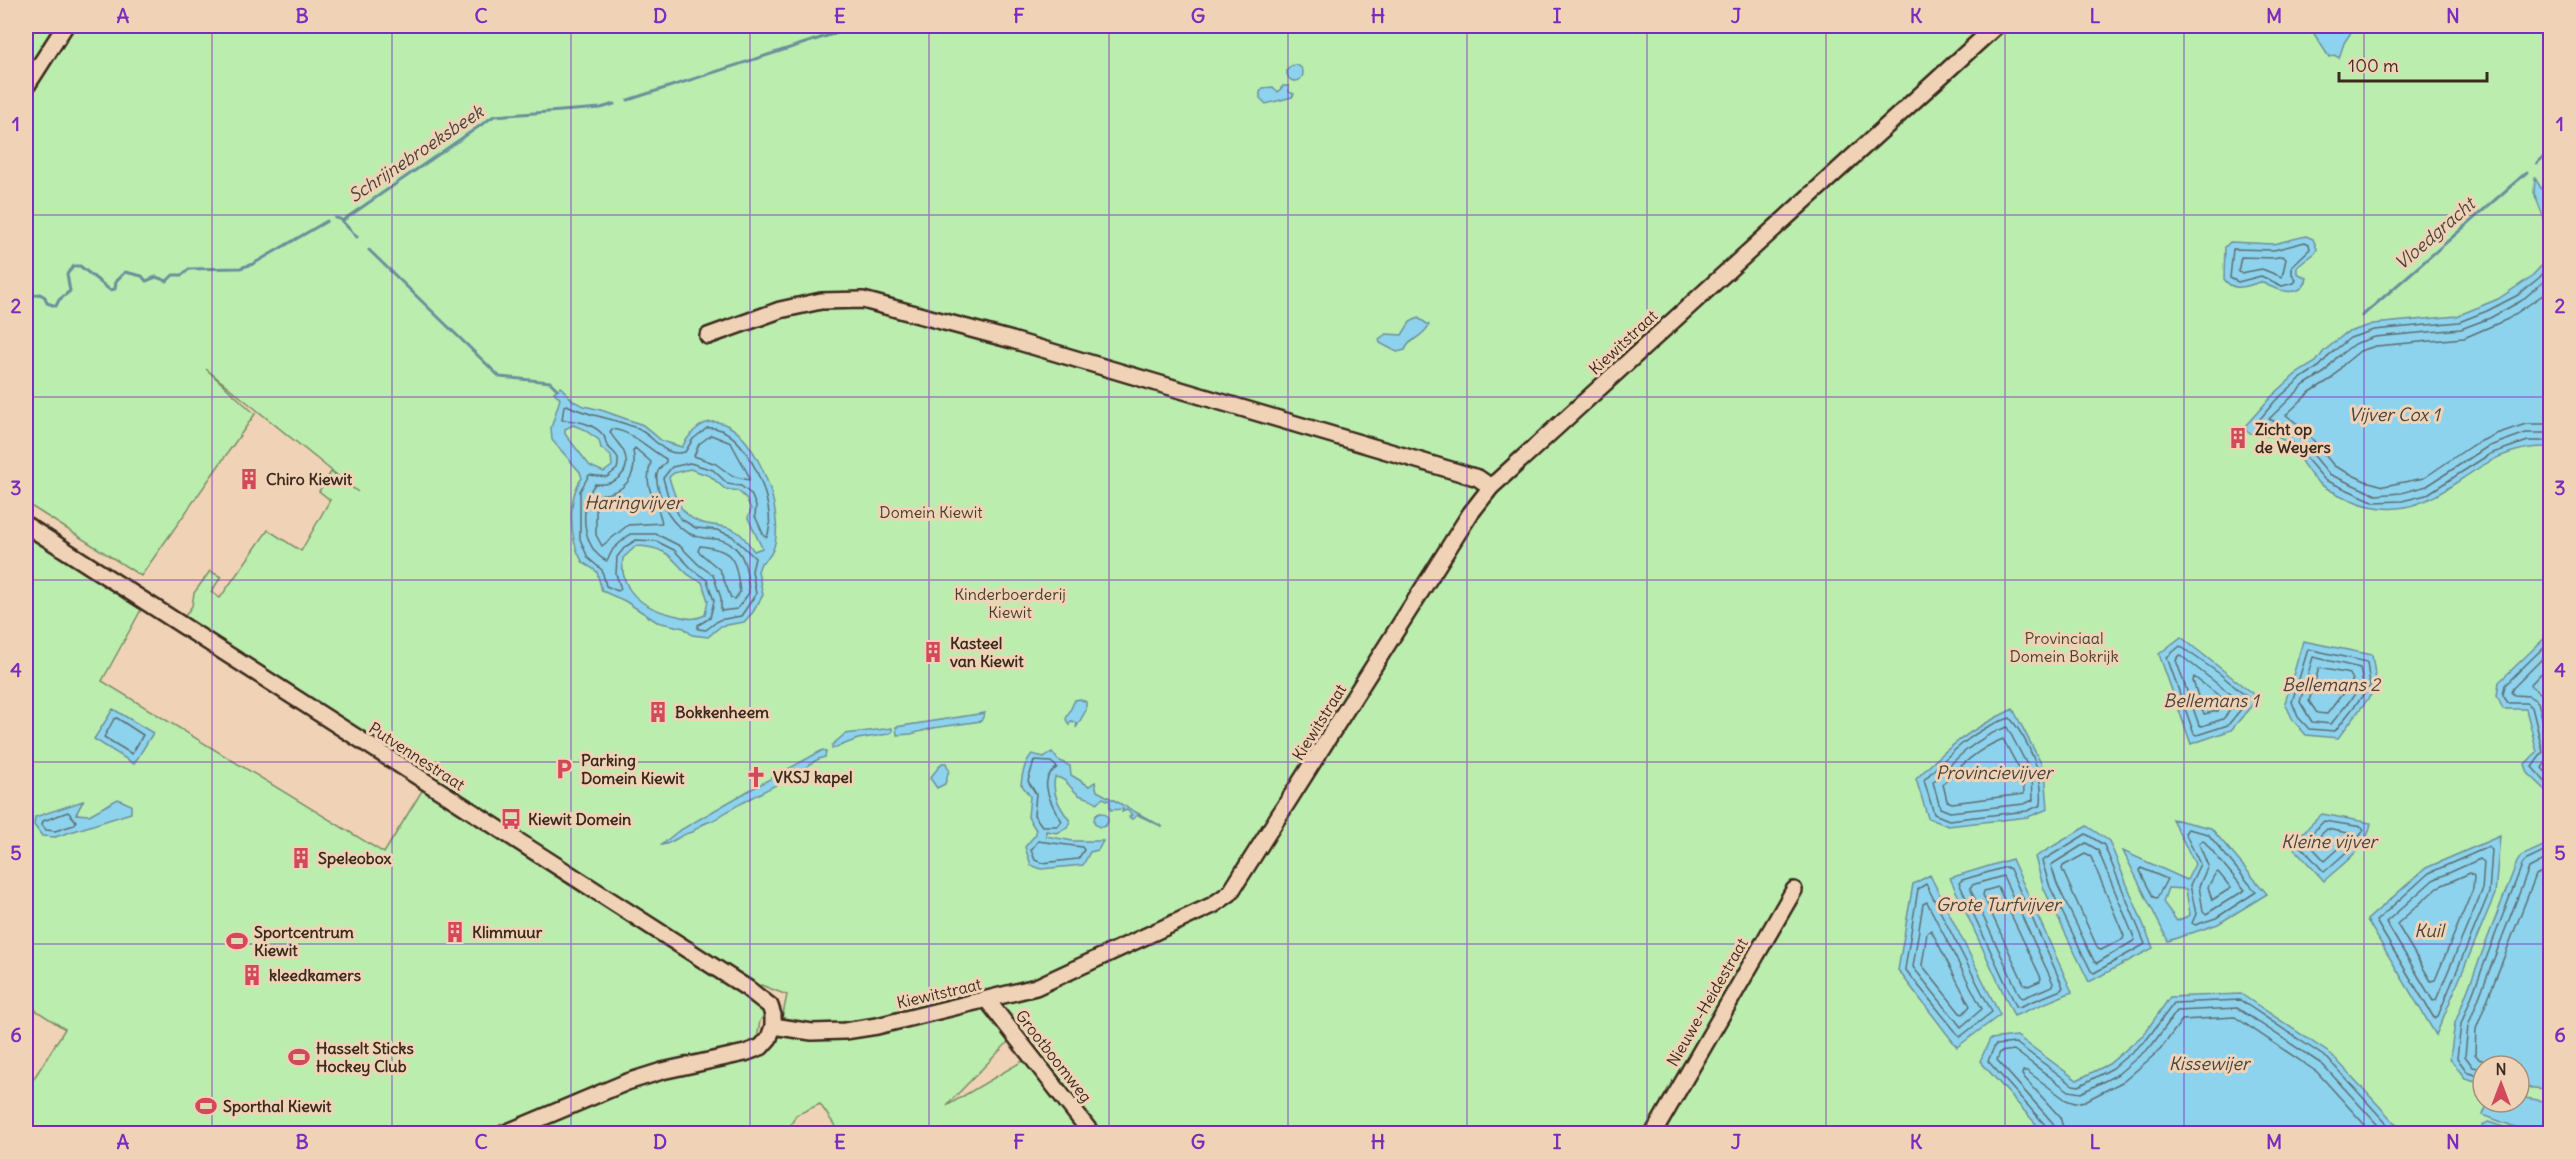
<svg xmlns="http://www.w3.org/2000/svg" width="2576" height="1159" viewBox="0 0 2576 1159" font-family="Delius,sans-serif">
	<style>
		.green { fill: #baedae; stroke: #7a8c66; stroke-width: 1.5; fill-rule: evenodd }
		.water { fill: #8dd3ee; stroke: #6c8f9b; stroke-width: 1.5; fill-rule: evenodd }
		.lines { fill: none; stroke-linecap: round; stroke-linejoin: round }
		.shore { stroke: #5c6e71; stroke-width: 1.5 }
		.stream { stroke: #6c8f9b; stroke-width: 3 }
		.minor-casing { stroke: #3b2a1e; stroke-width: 20 }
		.minor { stroke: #f0d3b6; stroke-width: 15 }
		.grid { fill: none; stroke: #7b2cbf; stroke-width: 1.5; stroke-opacity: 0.55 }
		.labels { text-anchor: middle; stroke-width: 6; stroke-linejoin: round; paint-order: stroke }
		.street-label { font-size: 16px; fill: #3b2a1e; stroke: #f0d3b6 }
		.poi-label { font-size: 16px; font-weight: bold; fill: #3b2a1e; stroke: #f0d3b6; text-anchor: start }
		.park-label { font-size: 16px; fill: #483e2c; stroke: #f0d3b6 }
		.water-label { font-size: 18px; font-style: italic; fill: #47433d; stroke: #f0d3b6 }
		.neatline { fill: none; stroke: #7b2cbf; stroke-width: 2 }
		.grid-label { font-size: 20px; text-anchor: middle; font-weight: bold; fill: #7b2cbf }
	</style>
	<rect width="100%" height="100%" fill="#f0d3b6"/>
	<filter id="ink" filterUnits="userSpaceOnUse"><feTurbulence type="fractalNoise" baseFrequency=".0167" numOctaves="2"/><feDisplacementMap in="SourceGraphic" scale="12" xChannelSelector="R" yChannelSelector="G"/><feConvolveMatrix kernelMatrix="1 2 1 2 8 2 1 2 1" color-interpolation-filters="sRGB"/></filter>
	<g filter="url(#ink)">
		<!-- green -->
		<path class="green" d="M26,26H2550V1133L846,1134L835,1126L820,1104L796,1115L786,1134L26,1133V1091L65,1029L26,1004V533L142,608L102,681L384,853L423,789L583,894L593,883L183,619L192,606L194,593L210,571L221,577L211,592L220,598L268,530L301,551L330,500L319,491L331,472L358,492L206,369L255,414L141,576L26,503ZM83,801L76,814L89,816L107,805L55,837ZM761,985L787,995L779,1033L757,1039L760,1021L765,1014L751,997ZM1010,1040L1026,1059L948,1105L949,1103ZM2483,1066H2519V1102H2483Z"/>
		<!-- water -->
		<path class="water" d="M2309,26H2355L2344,43L2339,58L2334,55L2329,57Z
			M1287 73a8 8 0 1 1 16 0a8 8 0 1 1-16 0Z
			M1283,86H1289V92L1294,94L1292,97L1266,104L1260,98V92L1263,88L1273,87L1278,92Z
			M2535,178L2550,203V447C2455,443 2437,555 2323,486C2306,475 2300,454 2285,441C2273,432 2257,439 2246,431V425L2271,397L2296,374L2316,362L2324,351L2346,333L2373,324L2457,316L2498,299L2531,277L2544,263L2550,246L2547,226L2534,193Z
			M2306,236L2313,239L2317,249L2315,253L2297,267V273L2307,278C2302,301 2274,289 2261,282C2246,286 2234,293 2224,279L2225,247L2230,242L2273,244Z
			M1418,318L1429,325C1422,339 1409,338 1405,350L1397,352L1380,343L1379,339L1386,334L1402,335L1410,322Z
			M561,387L573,401L584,406L601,410L643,425L662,441L682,447C734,356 809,540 761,563L758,571L763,595L753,612L744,622L721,626L708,637L692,635L684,628L657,622L625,601L602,591L597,572C593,568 585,565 582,561C569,539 567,498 582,478L580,472L552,440L551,428L560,399L554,392ZM573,425L583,429L599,440L601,448L611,456L612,466L604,472L590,466L565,434V429ZM690,469L710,476L725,489L738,491L746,498L751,509L748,518L762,548L754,551C750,546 745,538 739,533C730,526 718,526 707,524C683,520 675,500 669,477L674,473ZM636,546C680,547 673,572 702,582L708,601L705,615C692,621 687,618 673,615C644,608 619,592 623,558Z
			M2550,633V794L2528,773L2525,764L2537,752L2526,709H2503L2497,696L2499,682Z
			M2181,637L2258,698L2231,730L2191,744L2159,654Z
			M2303,641L2372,655L2377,687L2338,738L2306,735L2293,720L2285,703Z
			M1080,699L1086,702V710L1076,728L1077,723L1071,721L1069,725L1066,719L1075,700Z
			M113,709L153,733L134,764L94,739Z
			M2013,709L2045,771L2048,809L2028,817L1948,826L1928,818L1916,779C1950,745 1969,730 2013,709Z
			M985,713L981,721L933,728L911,734L897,735L896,727Z
			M892,728V732L888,734L858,739L832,749V745L845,734Z
			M823,750L826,752L825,757C810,760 804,772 790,778C764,791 741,802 717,818C708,824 699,823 693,832C681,833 673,844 661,845L677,832L748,791Z
			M1052,752L1058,760L1070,766L1071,775L1089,786L1095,782L1097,791L1163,827L1138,815L1132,819L1129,817L1132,815L1127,810L1122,812L1123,809L1110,810V801L1103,798L1097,803C1091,797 1086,799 1079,795C1070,789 1067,778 1055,777C1051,793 1060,808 1070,821L1067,828L1057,833L1046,831V836L1073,841H1103L1098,850L1090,852L1083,865L1041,869L1031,865L1025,847L1036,834V830L1028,817L1030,796L1021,784C1022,774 1025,762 1032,754L1044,757Z
			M942,763H946L949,770L945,784L937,788L930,778Z
			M118,799L131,805V813L55,837L42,836L34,825L35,817L83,801L76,814L89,815Z
			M1094 820a7 7 0 1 1 14 0a7 7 0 1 1-14 0Z
			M2322,814L2371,823C2368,848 2341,865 2324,881L2294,848V841Z
			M2172,819L2211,828L2267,894L2218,924L2168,941L2123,851L2187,880L2195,864ZM2168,888L2186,889L2190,915L2177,921L2163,902Z
			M2087,826L2109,841L2153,948L2089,982L2044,889L2035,857Z
			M2500,836L2495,894L2436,1035L2367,920L2426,868Z
			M2550,843V1089L2519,1087V1066H2483V1083L2465,1078L2450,1059L2455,1023L2517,862L2521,856Z
			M2012,859L2072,992L2014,1016L1950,878Z
			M1930,875L2000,1015L1957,1047L1898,970L1913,884Z
			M2241,994L2332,1055L2404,1133H2044L1980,1061L1990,1039L2017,1036L2077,1080L2109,1064L2144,1034L2170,997Z
			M2525,1098L2550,1102V1133H2531L2483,1115L2488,1102H2519V1099Z
			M2488,1122L2523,1133H2482V1126Z"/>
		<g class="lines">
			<!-- shore -->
			<path class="shore" d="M2305,242L2309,244L2310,249L2292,266V274L2296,280L2294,283L2282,286L2261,276L2238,282L2230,278L2233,249L2274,250Z
				M2283,256L2286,259L2282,277L2262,269L2241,273L2238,272L2241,257L2273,258Z
				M2550,264L2540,277L2518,295L2487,311L2459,322L2374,330L2350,338L2330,354L2320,366L2300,379L2275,401L2255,425L2258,428L2285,434L2325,480L2375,502L2402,501L2426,495L2490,454L2528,441H2550
				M2550,276L2521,301L2490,318L2461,329L2375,337L2354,344L2336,358L2325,372L2304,385L2269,419L2289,428L2297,435L2329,474L2376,495L2401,493L2427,486L2487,447L2526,433H2550
				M2550,290L2508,319L2464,338L2376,346L2360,351L2344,364L2331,379L2310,392L2286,415L2304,429L2334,466L2365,481L2384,486L2424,478L2471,446L2496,434L2526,424H2550
				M567,405C589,417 617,418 640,430C656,438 664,458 685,452L693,439L707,428C745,422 779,508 767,537L764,536L755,516L756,506L751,494L741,486L728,484L713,470L690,463L672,467L663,478L668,496L681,519L696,528L717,530L732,536L755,558L752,571L756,594L741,616L719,620L706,630L698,629V625L710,618L714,601L707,580L694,571L674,550L656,541L636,540L625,547L617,557L616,574L621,589L618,591L606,586L602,570L588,558L580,539V491L589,475L607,477L617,469C621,453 614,455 607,445C605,443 606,439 604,436C593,422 576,421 562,420L564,406Z
				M612,429C634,432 647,448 666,459V462C655,471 655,477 659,491C665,514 678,534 704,538C713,539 722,538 730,544C747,554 747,575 749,593L737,609L721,611V598L713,575L699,565L680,546L656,534H630L613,549L607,561C582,550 578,505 595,484C613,486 633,474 624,452C620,444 614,440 610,432Z
				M711,435L731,443L749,476V480L732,476L716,464L694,456L699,444Z
				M635,448L651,462C642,490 657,498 662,523L628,525L602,546L596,535V497C601,493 604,495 610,493C630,488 637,470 633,451Z
				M700,546C735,550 735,559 740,592L735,599L731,598L720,570L698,551Z
				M2550,641L2505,685L2503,695L2508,703H2526L2532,707L2543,752L2532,767L2550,787
				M2180,646L2220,674L2248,698V701L2228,725L2197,735L2194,734L2167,657Z
				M2308,649L2367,662L2370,686L2335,731L2309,729L2298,717L2292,702Z
				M2550,651L2513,688L2511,692L2514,695L2529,696L2538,702L2550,750L2549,758L2542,768L2550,777
				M2180,655L2237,699V702L2223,719L2202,726L2199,725L2176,660Z
				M2313,657L2360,668L2363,684L2331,724L2312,722L2300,702Z
				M2550,664L2530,685L2544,696L2550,713
				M2319,668L2350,674L2353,680L2327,714L2317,713L2309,701Z
				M2194,677L2225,700L2218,711L2204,714L2193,681Z
				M117,718L143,735L132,754L104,737L114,719Z
				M2010,718C2029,741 2044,775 2041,805L2027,811L1949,820L1934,814L1924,780C1948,755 1976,727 2010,718Z
				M2007,727L2032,774L2033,800L2024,804L1950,812L1940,808L1933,782C1954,760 1977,737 2007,727Z
				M2003,739L2023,776L2024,794L1952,803L1947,801L1943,784C1960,766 1979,748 2003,739Z
				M1034,761L1051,762L1057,767C1055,770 1052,771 1050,774C1040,786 1055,811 1062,821L1057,826H1042L1034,815L1036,794L1028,781Z
				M68,812L76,821L74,825L55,831L46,830L42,825L43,821Z
				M2324,821L2362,827L2364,830L2350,849L2324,872L2300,845Z
				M2188,829L2208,834L2256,892L2216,918L2195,925L2192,923L2196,914L2190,885L2200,864L2185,833Z
				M2327,829L2348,833L2351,836L2344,844L2325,861L2310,845Z
				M2086,834L2104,845L2145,944L2094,973L2091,971L2050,887L2042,861Z
				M2203,840L2245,890L2206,914L2203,911L2199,886L2208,866L2199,844Z
				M1038,841L1082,847L1084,850L1078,859L1042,863L1035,860L1031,850Z
				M2086,843L2098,850L2135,940L2097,963L2094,961L2057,884L2051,865Z
				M2488,847L2492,850L2489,893L2438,1016L2434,1018L2376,921L2429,873Z
				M2085,854L2091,857L2124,936L2123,939L2101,950L2098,949L2062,869L2063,866Z
				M2480,859L2484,862L2482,891L2436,1000L2433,1001L2386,922L2433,880Z
				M2006,867L2010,869L2063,987L2061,990L2019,1007L2016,1006L1959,883L1962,880Z
				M2141,868L2167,879L2157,898L2153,897L2140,871Z
				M2218,872L2231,888L2212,900L2208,887L2215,874Z
				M2470,873L2474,876L2473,889L2435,980L2431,981L2397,924L2438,887Z
				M2003,876L2053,983L2052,986L2023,998L2020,996L1970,888L1972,885Z
				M1926,884L1992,1012L1960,1037L1905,969L1918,889Z
				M1998,887L2041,978L2040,981L2028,986L2024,984L1983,895L1984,891Z
				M1927,902L1982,1009L1961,1027L1913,967L1923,904Z
				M1931,930L1970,1006L1963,1014L1960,1013L1922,965L1927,933Z
				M2497,1066L2479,1059L2475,1054L2476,1029L2536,875L2550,867
				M2483,1069L2473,1067L2465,1056L2468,1026L2529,868L2550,857
				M2483,1077L2468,1073L2457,1058L2461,1024L2522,865L2525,861L2550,849
				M2048,1134L2047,1127L1988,1061L1995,1045L2016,1043L2073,1085L2079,1086L2113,1068L2147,1039L2174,1003L2240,1000L2328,1059L2396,1134
				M2056,1134L2053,1123L1997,1060L2000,1052L2014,1050L2069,1091L2081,1093L2118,1074L2152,1045L2177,1011L2237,1008L2323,1065L2386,1134
				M2065,1134L2060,1117L2022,1075L2023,1071H2027L2066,1100L2075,1103L2085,1101L2124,1081L2160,1050L2182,1020L2235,1017L2317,1072L2373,1134"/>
			<!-- stream -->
			<path class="stream" d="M628,100L858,26
				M2537,163L2550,151
				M335,218L340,219L357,237
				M342,221L494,116L601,108L614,104
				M369,250L500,377L550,382L557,389
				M26,297L40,294L45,297L47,303L56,306L59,300L70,291L67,274L74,266H80L110,290L115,289L116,281L125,272L142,276L146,281L156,277L167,281L173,275H182L189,269L240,268L253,264L327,221
				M2362,316L2527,172"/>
			<defs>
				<path id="minor" d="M26,87L65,26
					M708,336L780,310L821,301L863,300L1012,340L1478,478L1491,487
					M26,525L747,988L770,1006L773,1015V1026L769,1038L761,1047L745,1053L662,1071L627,1082L503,1134
					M987,1000L1092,1134
					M773,1026L812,1032L845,1031L877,1026L1036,987L1213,905L1230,893L1470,514L1491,487L1996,26
					M1653,1134L1794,890"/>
			</defs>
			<!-- minor casing -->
			<use href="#minor" class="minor-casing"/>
			<!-- minor -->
			<use href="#minor" class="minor"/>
		</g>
	</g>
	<!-- grid -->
	<path class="grid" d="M212,26V1134M392,26V1134M571,26V1134M750,26V1134M929,26V1134M1109,26V1134M1288,26V1134M1467,26V1134M1647,26V1134M1826,26V1134M2005,26V1134M2184,26V1134M2364,26V1134M26,215H2550M26,397H2550M26,580H2550M26,762H2550M26,944H2550"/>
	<!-- icons -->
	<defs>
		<symbol id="building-bare" viewBox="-9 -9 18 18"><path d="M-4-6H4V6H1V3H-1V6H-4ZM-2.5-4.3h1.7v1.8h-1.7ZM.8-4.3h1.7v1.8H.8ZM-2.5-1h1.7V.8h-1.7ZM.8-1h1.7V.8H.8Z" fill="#d1495b" stroke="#f0d3b6" stroke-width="2.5" paint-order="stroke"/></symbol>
		<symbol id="parking-bare" viewBox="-9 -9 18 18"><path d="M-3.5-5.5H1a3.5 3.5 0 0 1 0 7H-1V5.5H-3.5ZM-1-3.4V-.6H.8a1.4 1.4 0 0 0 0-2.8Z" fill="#d1495b" stroke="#f0d3b6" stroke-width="2.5" paint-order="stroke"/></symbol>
		<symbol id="church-bare" viewBox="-9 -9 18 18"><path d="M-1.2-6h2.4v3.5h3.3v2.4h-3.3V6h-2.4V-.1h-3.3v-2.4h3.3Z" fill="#d1495b" stroke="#f0d3b6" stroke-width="2.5" paint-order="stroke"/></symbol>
		<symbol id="bus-bare" viewBox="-9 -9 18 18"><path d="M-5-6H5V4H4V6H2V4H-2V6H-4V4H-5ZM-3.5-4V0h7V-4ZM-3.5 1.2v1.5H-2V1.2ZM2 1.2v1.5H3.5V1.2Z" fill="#d1495b" stroke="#f0d3b6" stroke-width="2.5" paint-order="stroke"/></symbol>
		<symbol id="stadium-bare" viewBox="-9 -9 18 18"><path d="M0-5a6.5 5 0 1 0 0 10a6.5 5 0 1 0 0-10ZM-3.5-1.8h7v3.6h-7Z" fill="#d1495b" stroke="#f0d3b6" stroke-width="2.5" paint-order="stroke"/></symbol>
	</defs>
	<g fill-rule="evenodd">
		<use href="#building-bare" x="2223" y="423" width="30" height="30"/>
		<use href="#building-bare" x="234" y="464" width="30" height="30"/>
		<use href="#building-bare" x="918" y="637" width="30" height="30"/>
		<use href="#building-bare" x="643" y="697" width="30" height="30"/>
		<use href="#parking-bare" x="549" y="754" width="30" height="30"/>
		<use href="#church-bare" x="741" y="762" width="30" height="30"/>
		<use href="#bus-bare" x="496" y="804" width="30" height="30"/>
		<use href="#building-bare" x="286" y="843" width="30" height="30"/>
		<use href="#building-bare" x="440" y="917" width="30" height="30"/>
		<use href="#stadium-bare" x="222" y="926" width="30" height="30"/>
		<use href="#building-bare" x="237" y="960" width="30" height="30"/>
		<use href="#stadium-bare" x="284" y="1042" width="30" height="30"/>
		<use href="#stadium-bare" x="191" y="1091" width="30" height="30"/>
	</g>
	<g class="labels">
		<!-- street labels -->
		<g class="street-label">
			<text transform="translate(1623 342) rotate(-43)" y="6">Kiewitstraat</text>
			<text transform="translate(1319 722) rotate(-58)" y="6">Kiewitstraat</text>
			<text transform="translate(417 756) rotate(33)" y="6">Putvennestraat</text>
			<text transform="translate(939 993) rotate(-13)" y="6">Kiewitstraat</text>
			<text transform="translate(1707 1002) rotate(-60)" y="6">Nieuwe-Heidestraat</text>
			<text transform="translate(1054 1056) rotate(52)" y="6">Grootboomweg</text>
		</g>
		<!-- poi labels -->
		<g class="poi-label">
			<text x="2255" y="435">Zicht op<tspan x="2255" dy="18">de Weyers</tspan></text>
			<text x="266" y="485">Chiro Kiewit</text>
			<text x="950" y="649">Kasteel<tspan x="950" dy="18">van Kiewit</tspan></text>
			<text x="675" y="718">Bokkenheem</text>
			<text x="581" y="766">Parking<tspan x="581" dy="18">Domein Kiewit</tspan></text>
			<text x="773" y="783">VKSJ kapel</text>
			<text x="528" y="825">Kiewit Domein</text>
			<text x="318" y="864">Speleobox</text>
			<text x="254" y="938">Sportcentrum<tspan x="254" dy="18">Kiewit</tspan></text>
			<text x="472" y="938">Klimmuur</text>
			<text x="269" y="981">kleedkamers</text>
			<text x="316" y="1054">Hasselt Sticks<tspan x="316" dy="18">Hockey Club</tspan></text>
			<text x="223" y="1112">Sporthal Kiewit</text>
		</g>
		<!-- park labels -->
		<g class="park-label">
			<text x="931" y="518">Domein Kiewit</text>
			<text x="1010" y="600">Kinderboerderij<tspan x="1010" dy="18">Kiewit</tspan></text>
			<text x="2064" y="644">Provinciaal<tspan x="2064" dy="18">Domein Bokrijk</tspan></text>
		</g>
		<!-- water labels -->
		<g class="water-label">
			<text transform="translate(416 154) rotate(-34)" y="6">Schrijnebroeksbeek</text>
			<text transform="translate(2435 234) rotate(-41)" y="6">Vloedgracht</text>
			<text x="2394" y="421">Vijver Cox 1</text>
			<text x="633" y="509">Haringvijver</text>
			<text x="2331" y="691">Bellemans 2</text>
			<text x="2211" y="707">Bellemans 1</text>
			<text x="1994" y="779">Provincievijver</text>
			<text x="2329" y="848">Kleine vijver</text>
			<text x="1998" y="911">Grote Turfvijver</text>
			<text x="2429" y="937">Kuil</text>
			<text x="2209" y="1070">Kissewijer</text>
		</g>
	</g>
	<!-- margin -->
	<rect width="2576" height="1159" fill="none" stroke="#f0d3b6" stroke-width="66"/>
	<!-- north arrow -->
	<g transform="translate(2501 1084)"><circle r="28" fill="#f0d3b6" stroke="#a88f79" stroke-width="1.5"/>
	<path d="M0-4.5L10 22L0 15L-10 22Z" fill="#d1495b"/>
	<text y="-9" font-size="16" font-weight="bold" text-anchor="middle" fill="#3b2a1e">N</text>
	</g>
	<!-- scale -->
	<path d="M2339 72v9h148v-9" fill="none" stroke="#3b2a1e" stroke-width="3"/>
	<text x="2348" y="72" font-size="18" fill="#3b2a1e" stroke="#f0d3b6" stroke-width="4.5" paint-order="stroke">100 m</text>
	<rect x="33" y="33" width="2510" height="1093" class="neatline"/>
	<g class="grid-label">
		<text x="123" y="23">A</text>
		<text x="302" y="23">B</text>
		<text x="481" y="23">C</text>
		<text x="660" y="23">D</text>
		<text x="840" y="23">E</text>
		<text x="1019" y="23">F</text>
		<text x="1198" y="23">G</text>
		<text x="1378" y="23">H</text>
		<text x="1557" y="23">I</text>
		<text x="1736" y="23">J</text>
		<text x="1916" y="23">K</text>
		<text x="2095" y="23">L</text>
		<text x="2274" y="23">M</text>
		<text x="2453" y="23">N</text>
		<text x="16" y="131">1</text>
		<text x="2560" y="131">1</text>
		<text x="16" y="313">2</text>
		<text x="2560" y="313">2</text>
		<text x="16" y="495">3</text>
		<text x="2560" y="495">3</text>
		<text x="16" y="677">4</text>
		<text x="2560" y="677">4</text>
		<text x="16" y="860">5</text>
		<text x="2560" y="860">5</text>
		<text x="16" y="1042">6</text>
		<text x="2560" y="1042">6</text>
		<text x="123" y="1149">A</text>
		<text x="302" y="1149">B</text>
		<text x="481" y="1149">C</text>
		<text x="660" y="1149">D</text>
		<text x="840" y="1149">E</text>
		<text x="1019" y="1149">F</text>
		<text x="1198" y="1149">G</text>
		<text x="1378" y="1149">H</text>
		<text x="1557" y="1149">I</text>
		<text x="1736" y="1149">J</text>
		<text x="1916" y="1149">K</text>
		<text x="2095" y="1149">L</text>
		<text x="2274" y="1149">M</text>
		<text x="2453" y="1149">N</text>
	</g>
</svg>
